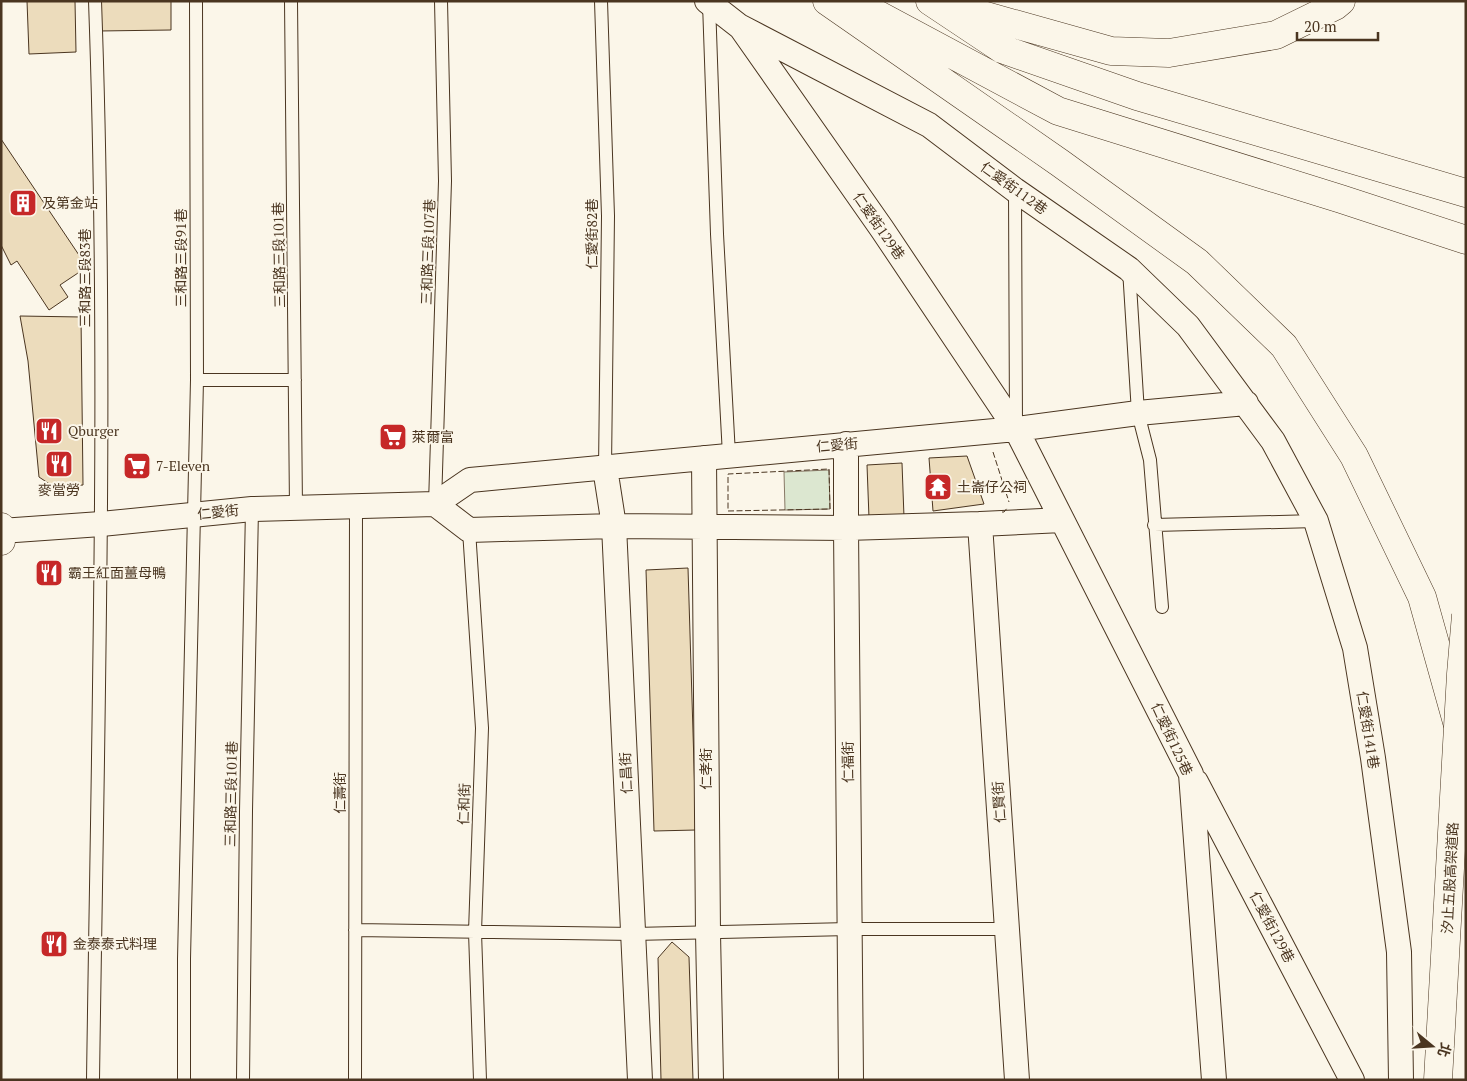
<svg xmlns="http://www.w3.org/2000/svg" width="1467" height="1081" viewBox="0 0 1467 1081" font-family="'PT Serif','Noto Sans TC',serif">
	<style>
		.green { fill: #dce7d0; stroke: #887966 }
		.building { fill: #ecdcbc; stroke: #4a3520 }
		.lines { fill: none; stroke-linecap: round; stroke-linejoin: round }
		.lane-casing { stroke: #4a3520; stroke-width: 14 }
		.street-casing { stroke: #4a3520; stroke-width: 26 }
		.secondary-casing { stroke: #4a3520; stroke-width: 29 }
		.highway-casing { stroke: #4a3520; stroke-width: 29 }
		.lane { stroke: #fbf6e9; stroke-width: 12 }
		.street { stroke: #fbf6e9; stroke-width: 24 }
		.secondary { stroke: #fbf6e9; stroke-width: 28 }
		.highway { stroke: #fbf6e9; stroke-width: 28 }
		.highway-bridge-casing { stroke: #4a3520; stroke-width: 29; stroke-linecap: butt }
		.highway-bridge { stroke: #fbf6e9; stroke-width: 28 }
		.fence { stroke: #4a3520; stroke-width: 1; stroke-dasharray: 6 2.5; stroke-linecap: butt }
		.labels { text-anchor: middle; stroke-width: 4; stroke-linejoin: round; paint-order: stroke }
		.street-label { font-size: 14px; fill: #4a3520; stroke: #fbf6e9 }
		.poi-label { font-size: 14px; fill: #4a3520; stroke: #fbf6e9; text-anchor: start }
	</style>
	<rect width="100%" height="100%" fill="#fbf6e9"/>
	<!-- green -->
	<path class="green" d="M829,470L830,509L785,510L784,472Z"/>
	<!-- building -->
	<path class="building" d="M27,1H75L76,52L29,54Z
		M99,1H171V30L99,31Z
		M1,139L87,267L60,285L68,297L49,310L17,261L11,265L1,245Z
		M20,316L81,317L83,485L54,487L39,477L28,361Z
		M967,456L984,504L933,511L929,458Z
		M902,463L904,517L869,518L867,465Z
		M688,568L696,830L654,831L646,570Z
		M672,942L689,957L693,1080H661L658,958Z"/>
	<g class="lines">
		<defs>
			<path id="lane" d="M291,1L296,508
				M601,1L608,216L605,468
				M709,3L717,234L729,455
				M1015,190L1016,425
				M1129,269L1138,413L1150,460L1162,607
				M197,380H295
				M435,504L445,181L441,1
				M1154,525L1316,521
				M469,530L482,728L475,932L480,1080
				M355,930L634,934L849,929H1008
				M93,1080C98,720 108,361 95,1
				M184,1080V959L197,380L196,1
				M243,1080L246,811L252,509
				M355,1080L356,507"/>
			<path id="street" d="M707,1L739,26L929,125L1015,190L1129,269L1188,326L1273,441L1316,521L1355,648L1373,758L1399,952L1401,1080
				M742,29L882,229L1016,429L1191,774L1214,1080
				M846,444V528L851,1080
				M704,458L708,933L711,1080
				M605,468L614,526L640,1080
				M435,504L469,530L614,526L846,528L980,524L1062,520
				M980,524L1017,1080
				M1,531L101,524L252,509L435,504L470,480L1016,429L1138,413L1246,403
				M1196,782L1352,1080"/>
			<path id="secondary" d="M1,527V541"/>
			<path id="highway" d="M827,1L1060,163L1197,262L1284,346L1354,456L1422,597L1457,722
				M930,1L1002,49L1137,96L1466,193
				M858,4L1058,111L1341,199L1466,240
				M954,7L1111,51L1169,53L1276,35L1335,6L1341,1"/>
		</defs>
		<!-- lane casing -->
		<use href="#lane" class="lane-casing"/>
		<!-- street casing -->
		<use href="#street" class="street-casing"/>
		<!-- secondary casing -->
		<use href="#secondary" class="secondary-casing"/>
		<!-- highway casing -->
		<use href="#highway" class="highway-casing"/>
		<!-- lane -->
		<use href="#lane" class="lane"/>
		<!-- street -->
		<use href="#street" class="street"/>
		<!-- secondary -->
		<use href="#secondary" class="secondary"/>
		<!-- highway -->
		<use href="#highway" class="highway"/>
		<defs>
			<path id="highway-bridge" d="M1438,1080L1461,674L1466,615"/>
		</defs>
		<!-- highway-bridge casing -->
		<use href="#highway-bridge" class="highway-bridge-casing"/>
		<!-- highway-bridge -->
		<use href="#highway-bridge" class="highway-bridge"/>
		<!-- fence -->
		<path class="fence" d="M993,452L1009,502
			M829,469L830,509L728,511V474Z
			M1002,512H1004L1008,507"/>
	</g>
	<!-- icons -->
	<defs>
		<symbol id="building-square" viewBox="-11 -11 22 22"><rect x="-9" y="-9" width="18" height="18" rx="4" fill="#c62828" stroke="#fbf6e9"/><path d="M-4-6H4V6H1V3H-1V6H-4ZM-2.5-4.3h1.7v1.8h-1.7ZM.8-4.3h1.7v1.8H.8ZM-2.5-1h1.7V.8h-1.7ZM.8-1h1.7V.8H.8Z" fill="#fff"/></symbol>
		<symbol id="restaurant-square" viewBox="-11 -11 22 22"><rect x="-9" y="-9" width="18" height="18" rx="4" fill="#c62828" stroke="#fbf6e9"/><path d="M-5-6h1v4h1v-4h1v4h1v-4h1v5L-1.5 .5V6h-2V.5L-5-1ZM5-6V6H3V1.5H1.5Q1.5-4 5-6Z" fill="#fff"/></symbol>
		<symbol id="supermarket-square" viewBox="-11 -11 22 22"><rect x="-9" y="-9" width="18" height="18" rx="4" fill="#c62828" stroke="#fbf6e9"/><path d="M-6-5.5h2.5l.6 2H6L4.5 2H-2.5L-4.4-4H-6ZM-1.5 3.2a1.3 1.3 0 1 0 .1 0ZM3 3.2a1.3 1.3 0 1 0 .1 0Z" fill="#fff"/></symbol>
		<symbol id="temple-square" viewBox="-11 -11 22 22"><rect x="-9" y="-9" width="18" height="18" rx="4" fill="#c62828" stroke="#fbf6e9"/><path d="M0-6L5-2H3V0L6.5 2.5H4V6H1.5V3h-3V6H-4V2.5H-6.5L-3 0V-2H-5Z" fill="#fff"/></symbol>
	</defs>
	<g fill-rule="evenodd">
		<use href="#building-square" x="7" y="187" width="32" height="32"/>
		<use href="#restaurant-square" x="33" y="415" width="32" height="32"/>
		<use href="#supermarket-square" x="377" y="421" width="32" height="32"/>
		<use href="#restaurant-square" x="43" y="448" width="32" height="32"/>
		<use href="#supermarket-square" x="121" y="450" width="32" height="32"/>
		<use href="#temple-square" x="922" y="471" width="32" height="32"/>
		<use href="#restaurant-square" x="33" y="557" width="32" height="32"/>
		<use href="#restaurant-square" x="38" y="928" width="32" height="32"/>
	</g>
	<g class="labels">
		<!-- street labels -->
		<g class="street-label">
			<text transform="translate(1014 188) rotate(36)" y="5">仁愛街112巷</text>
			<text transform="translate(879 226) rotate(55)" y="5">仁愛街129巷</text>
			<text transform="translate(592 234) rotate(-90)" y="5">仁愛街82巷</text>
			<text transform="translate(428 252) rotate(-88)" y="5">三和路三段107巷</text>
			<text transform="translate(279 255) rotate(-91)" y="5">三和路三段101巷</text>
			<text transform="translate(181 258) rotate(-90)" y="5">三和路三段91巷</text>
			<text transform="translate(85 278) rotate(-90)" y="5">三和路三段83巷</text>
			<text transform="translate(837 445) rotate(-5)" y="5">仁愛街</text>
			<text transform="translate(218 512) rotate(-6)" y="5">仁愛街</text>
			<text transform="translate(1368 730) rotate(81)" y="5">仁愛街141巷</text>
			<text transform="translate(1172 739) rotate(65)" y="5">仁愛街125巷</text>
			<text transform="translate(848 762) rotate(-91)" y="5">仁福街</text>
			<text transform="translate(706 769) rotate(-90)" y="5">仁孝街</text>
			<text transform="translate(626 773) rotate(-93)" y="5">仁昌街</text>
			<text transform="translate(340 793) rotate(-90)" y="5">仁壽街</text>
			<text transform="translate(231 794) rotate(-89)" y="5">三和路三段101巷</text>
			<text transform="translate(999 802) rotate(-94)" y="5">仁賢街</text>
			<text transform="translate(464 804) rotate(-88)" y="5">仁和街</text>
			<text transform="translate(1450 878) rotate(-87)" y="5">汐止五股高架道路</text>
			<text transform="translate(1272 927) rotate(62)" y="5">仁愛街129巷</text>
		</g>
		<!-- poi labels -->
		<g class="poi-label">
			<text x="42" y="208">及第金站</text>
			<text x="68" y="436">Qburger</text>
			<text x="412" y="442">萊爾富</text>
			<text x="156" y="471">7-Eleven</text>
			<text x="957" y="492">土崙仔公祠</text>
			<text x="59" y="495" text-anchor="middle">麥當勞</text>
			<text x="68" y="578">霸王紅面薑母鴨</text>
			<text x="73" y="949">金泰泰式料理</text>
		</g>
	</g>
	<!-- border -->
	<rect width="1467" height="1081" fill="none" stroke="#4a3520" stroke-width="5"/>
	<!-- north arrow -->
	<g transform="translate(1432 1046) rotate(108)" stroke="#fbf6e9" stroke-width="4" paint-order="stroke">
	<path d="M0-4L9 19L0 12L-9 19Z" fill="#4a3520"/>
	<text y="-8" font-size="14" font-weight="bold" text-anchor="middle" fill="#4a3520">北</text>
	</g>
	<!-- scale -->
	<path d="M1297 32v8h81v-8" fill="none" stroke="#4a3520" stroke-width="2.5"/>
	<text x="1304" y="32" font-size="15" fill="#4a3520" stroke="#fbf6e9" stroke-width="4" paint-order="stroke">20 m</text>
</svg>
